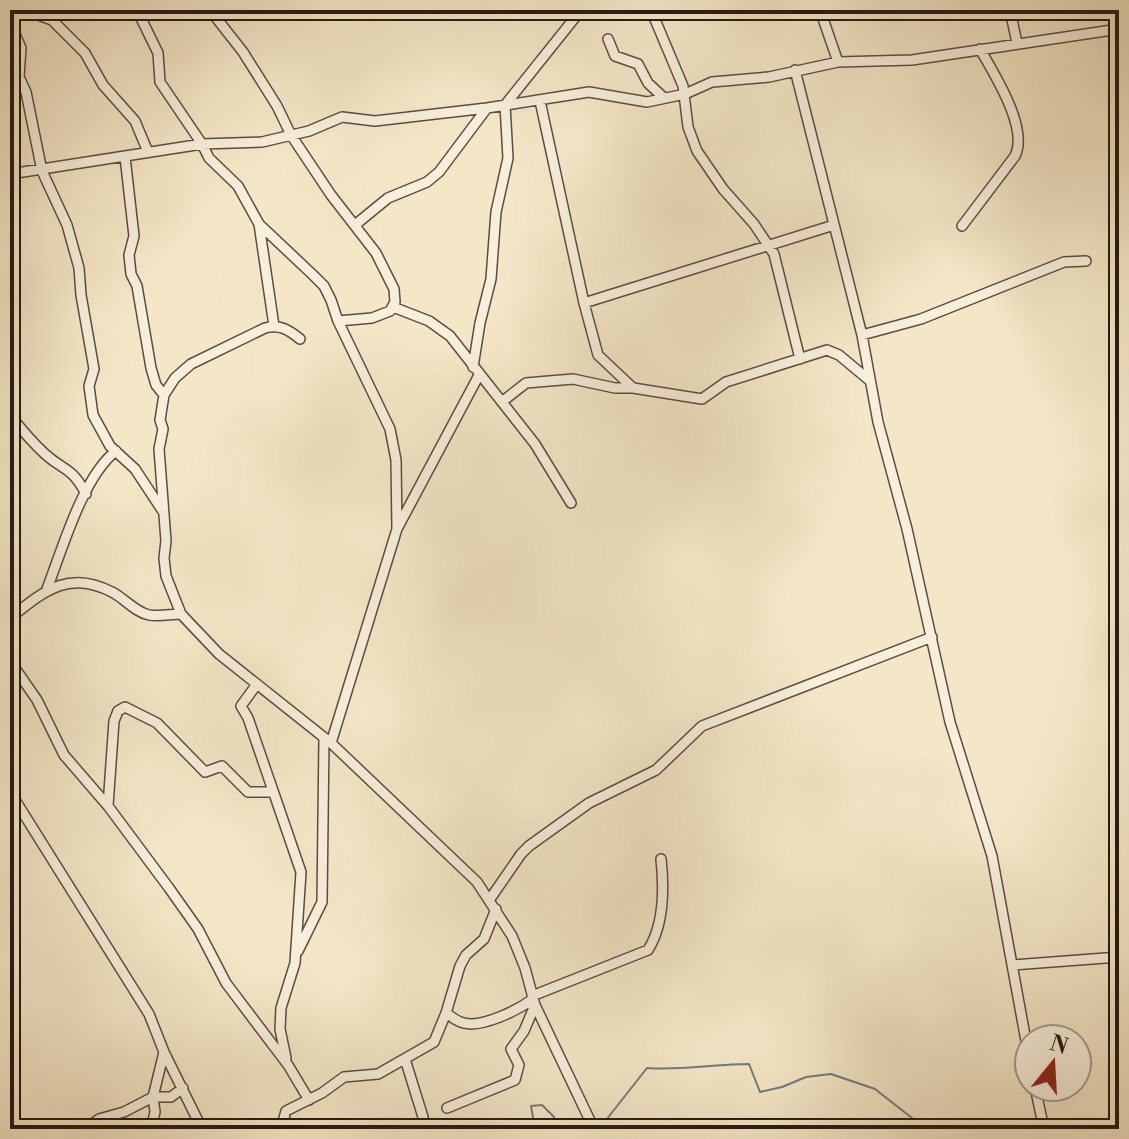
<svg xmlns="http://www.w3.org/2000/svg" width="1129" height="1139" viewBox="0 0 1129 1139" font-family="'Libre Bodoni',serif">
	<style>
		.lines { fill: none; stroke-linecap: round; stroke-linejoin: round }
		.stream { stroke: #707b7c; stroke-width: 2 }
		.minor-casing { stroke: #5a4d41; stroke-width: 12 }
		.minor { stroke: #f8efdb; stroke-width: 9 }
	</style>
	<rect width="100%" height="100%" fill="#f4e7c8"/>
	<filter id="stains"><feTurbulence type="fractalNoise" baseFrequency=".0025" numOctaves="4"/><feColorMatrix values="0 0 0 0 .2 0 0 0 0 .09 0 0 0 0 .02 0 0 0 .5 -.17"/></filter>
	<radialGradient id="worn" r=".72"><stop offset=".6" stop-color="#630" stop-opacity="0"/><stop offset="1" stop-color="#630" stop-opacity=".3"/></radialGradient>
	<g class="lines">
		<!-- stream -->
		<path class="stream" d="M535,1129L531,1106L542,1105L554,1117L557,1129
			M599,1129L647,1068C678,1071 716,1064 749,1064L760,1092L782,1087L806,1077L831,1074L875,1089L926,1129"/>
		<defs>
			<path id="minor" d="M25,10L52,20L85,53L103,85L135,121L148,152
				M137,10L158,53L160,82L202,144L209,158L238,186L259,224L313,275L324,286L331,300L338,321L390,429L396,460L397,529
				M210,10L243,52L277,106L291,135L331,195L376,253L394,289L395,302L390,311L372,318L338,321
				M651,10L683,86L688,127L697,151L723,189L754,224L774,254L800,359
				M820,10L838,62
				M1010,10L1017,43
				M10,22L21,48L19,77L26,92L42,171L67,225L79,268L81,295L94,369L89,386L93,415L110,446L135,469L164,513
				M608,39L615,56L638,64L648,83L664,98
				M795,70L862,335L878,422L907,529L950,722L992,856L1029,1057
				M540,101L584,303L598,355L633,388
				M125,157L134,236L129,255L131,274L137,286L151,368L156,385L164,395
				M10,174L202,144L262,142L309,131L342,117L375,121L487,108L589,92L647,102L685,94L712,82L769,77L838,62L912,60L1119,29
				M259,224L274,326
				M355,225L388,198L427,182L439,172L487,108
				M962,226L1015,156C1029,128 994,74 980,49
				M584,303L834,225
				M393,307L429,321L450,336L535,444L571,503
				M862,335L921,319L1064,262L1086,261
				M300,339C289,330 280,324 265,328L191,364L175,378L164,395L160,420L163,429L159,449L166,541L164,558L166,576L181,614L219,654L331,743L477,882L512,936L525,968L535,1005L594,1129
				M473,367L480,323L491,279L496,212L508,158L505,105L581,10
				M503,401L526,383L573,379L615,388H633L702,399L726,382L827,350L839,355L869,380
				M10,415C21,429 32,442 45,454C65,472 71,466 86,494
				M47,589C62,550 83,476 116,451
				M10,618C43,592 68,569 112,592C124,598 135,612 149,615C159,617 171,614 181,614
				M10,661L37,700L64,755L108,806L169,888L198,929L226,983L288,1065L309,1100
				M257,684L241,706L248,718L301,872L295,963L281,1008L280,1029L286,1058
				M331,743L397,529L479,375
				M10,792L149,1014L164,1052L153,1097L124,1112L99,1119L86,1129
				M108,806L114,721L118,711L125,707L157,723L205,772L222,766L248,792H273
				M490,899L521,854L529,846L589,803L656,770L702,726L932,637
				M298,951L322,902L324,738
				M1012,965L1119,957
				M532,996L648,950C664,925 664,887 661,859
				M446,1013C452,1017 457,1022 464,1023C482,1028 518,1010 533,999
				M164,1052L202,1129
				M405,1059L423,1117
				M1035,1087L1044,1129
				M447,1108L515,1080L519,1065L511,1049L524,1031L535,1005
				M151,1129L155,1112L153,1097H171L183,1088
				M288,1129L284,1118L286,1111L322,1093L344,1077L378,1074L434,1042L446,1013L460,966L466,955L484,939L496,909"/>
		</defs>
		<!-- minor casing -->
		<use href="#minor" class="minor-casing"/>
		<!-- minor -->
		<use href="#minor" class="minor"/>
	</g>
	<!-- margin -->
	<rect width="1129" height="1139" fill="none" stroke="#f4e7c8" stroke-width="40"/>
	<rect x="12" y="12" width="1105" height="1115" fill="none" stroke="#261a14" stroke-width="4"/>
	<rect x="20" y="20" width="1089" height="1099" fill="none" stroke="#261a14" stroke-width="2"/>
	<!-- north arrow -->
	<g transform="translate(1053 1063) rotate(18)"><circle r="38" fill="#f8efdb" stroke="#a49a8b" stroke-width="2"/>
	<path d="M0-6L14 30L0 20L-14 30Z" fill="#8f2418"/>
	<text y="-12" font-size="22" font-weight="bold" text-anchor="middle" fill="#261a14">N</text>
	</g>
	<rect width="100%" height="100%" filter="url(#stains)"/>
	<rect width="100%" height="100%" fill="url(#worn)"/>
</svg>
